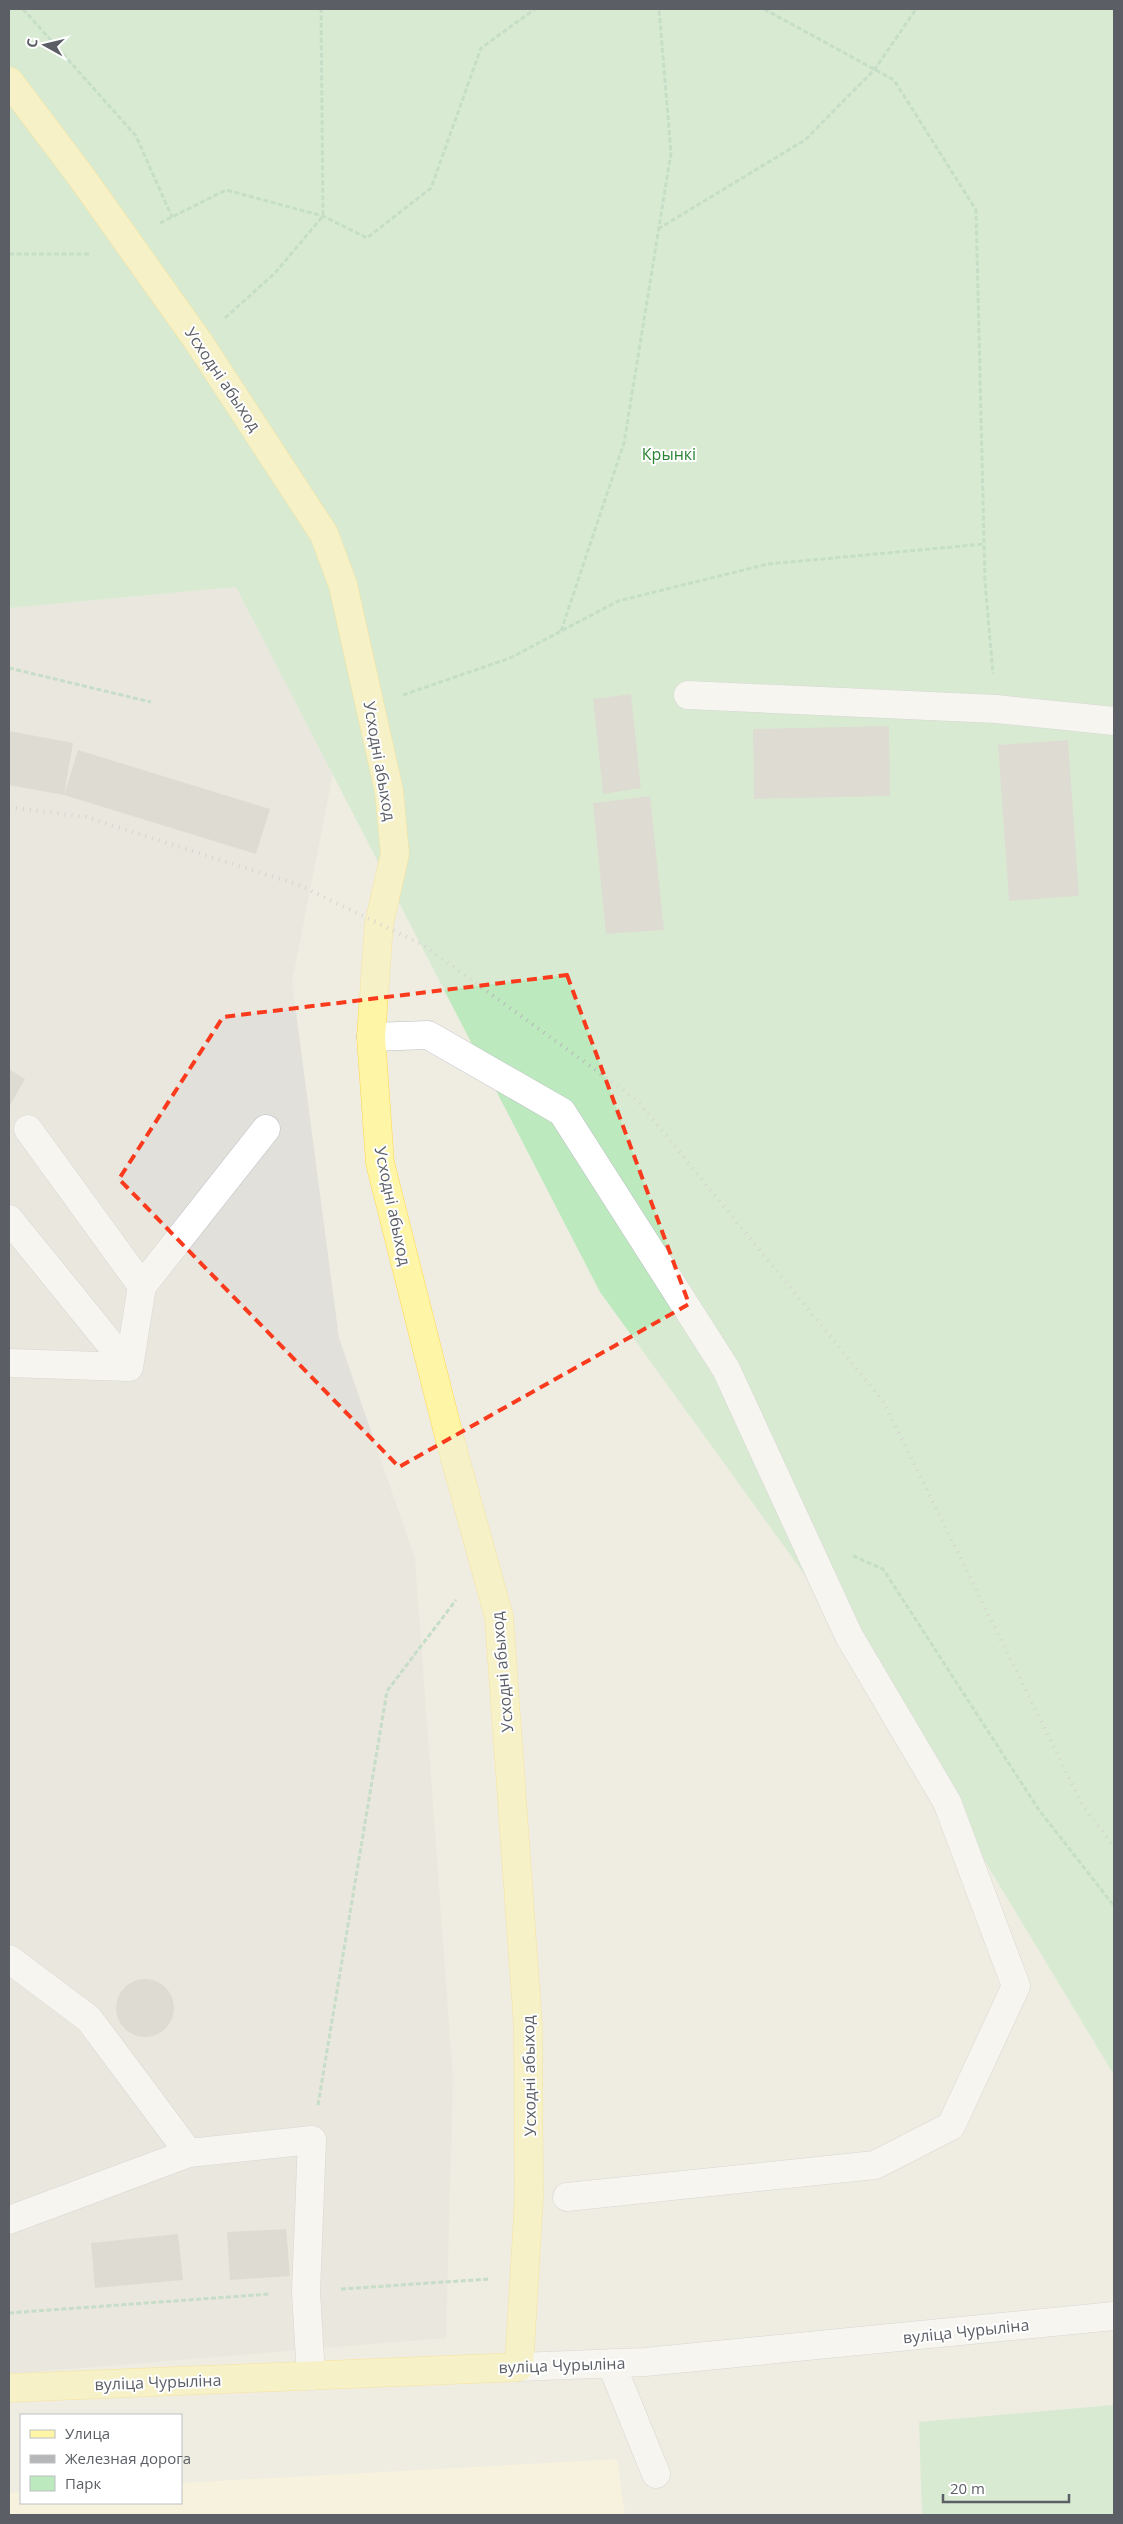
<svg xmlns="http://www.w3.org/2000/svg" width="1123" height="2524" viewBox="0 0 1123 2524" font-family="'Open Sans',sans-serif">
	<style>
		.commercial { fill: #fff8d7 }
		.industrial { fill: #e2e0da }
		.green { fill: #bce9be }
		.building { fill: #cac7bf }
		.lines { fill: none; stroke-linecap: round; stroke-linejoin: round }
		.minor-casing { stroke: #babdc3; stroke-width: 29 }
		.major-casing { stroke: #ffd64b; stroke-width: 29 }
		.path { stroke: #95caa6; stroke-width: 3; stroke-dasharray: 5 2.5; stroke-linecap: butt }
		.minor { stroke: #fff; stroke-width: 28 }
		.major { stroke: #fff5a7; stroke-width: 28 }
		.rail { stroke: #b6b7b8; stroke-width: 4; stroke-dasharray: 1 6; stroke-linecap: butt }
		.marked { fill: none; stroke: #fa3a1d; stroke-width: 4; stroke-dasharray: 10 6; stroke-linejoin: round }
		.labels { text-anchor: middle; stroke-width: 4; stroke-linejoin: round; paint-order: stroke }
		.street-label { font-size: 16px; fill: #5b5f65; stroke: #fff }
		.park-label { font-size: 16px; fill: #2b8334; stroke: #fff }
	</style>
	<rect width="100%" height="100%" fill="#efede2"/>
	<!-- commercial -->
	<path class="commercial" d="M617,2459L625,2515H9V2493L21,2492V2503H181V2483Z"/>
	<!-- industrial -->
	<path class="industrial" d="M236,587L333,773L292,982L339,1338L415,1559L453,2078L446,2338L9,2374V608Z"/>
	<!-- green -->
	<path class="green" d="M9,9H1114V2075L849,1636L600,1292L236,587L9,608Z
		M1114,2405V2515H922L919,2422Z"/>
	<!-- building -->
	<path class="building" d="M631,694L641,788L603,794L593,699Z
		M889,726L890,796L754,799L753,729Z
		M9,731L73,743L64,795L9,785Z
		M1068,740L1079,896L1009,901L998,745Z
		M78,750L270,809L256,854L64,795Z
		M650,796L664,930L606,934L593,803Z
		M9,1069L25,1079L9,1107Z
		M116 2008a29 29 0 1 1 58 0a29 29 0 1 1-58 0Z
		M286,2229L290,2276L230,2280L227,2232Z
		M178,2234L183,2280L95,2288L91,2243Z"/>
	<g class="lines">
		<defs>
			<path id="minor" d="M688,695L996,709L1114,721
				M371,1037L428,1035L562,1112L726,1369L849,1636L947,1802L1016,1986L951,2126L875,2165L567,2197
				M28,1129L142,1286
				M9,1219L129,1367L142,1286L266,1129
				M9,1363L129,1367
				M9,1959L89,2019L189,2153
				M9,2220L189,2153L312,2140L306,2292L311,2376
				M611,2363L656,2474
				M519,2367L645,2362L1114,2316"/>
			<path id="major" d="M9,81L80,175L198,341L324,534L343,585L370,706L389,791L395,854L379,924L371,1037L380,1163L450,1440L499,1617L528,2026L529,2198L519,2367L9,2388"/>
		</defs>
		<!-- minor casing -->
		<use href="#minor" class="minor-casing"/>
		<!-- major casing -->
		<use href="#major" class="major-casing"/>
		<!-- path -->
		<path class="path" d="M23,9L136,136L172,217
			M764,9L894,80L976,210L985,582L993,674
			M160,223L226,190L323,216L367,238L431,188L481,48L535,9
			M658,229L805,140L875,69L916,9
			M9,254H91
			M225,318L275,273L323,216L321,9
			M561,631L624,443L671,153L659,9
			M9,668L151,702
			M403,695L510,658L618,601L768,564L984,544
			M853,1556L883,1569L1039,1810L1114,1906
			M318,2105L387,1691L456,1600
			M341,2289L489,2279
			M9,2313L270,2294"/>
		<!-- minor -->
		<use href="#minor" class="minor"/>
		<!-- major -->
		<use href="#major" class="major"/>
		<!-- rail -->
		<path class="rail" d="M9,807L86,817L299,885L423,945L637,1100L883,1401L1082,1804L1114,1847"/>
	</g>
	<!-- marked area -->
	<path d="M0 0H1123V2524H0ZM567,975L689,1304L399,1467L119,1179L223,1017Z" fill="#efede2" fill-opacity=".55" fill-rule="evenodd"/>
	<path class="marked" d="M567,975L689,1304L399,1467L119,1179L223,1017Z"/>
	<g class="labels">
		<!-- street labels -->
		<g class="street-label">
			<text transform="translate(223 379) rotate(56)" y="6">Усходні абыход</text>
			<text transform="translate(380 761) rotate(80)" y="6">Усходні абыход</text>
			<text transform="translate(393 1206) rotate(78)" y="6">Усходні абыход</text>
			<text transform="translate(502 1672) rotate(-95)" y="6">Усходні абыход</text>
			<text transform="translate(529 2076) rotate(-91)" y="6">Усходні абыход</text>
			<text transform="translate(966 2331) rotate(-6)" y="6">вуліца Чурыліна</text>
			<text transform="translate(562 2365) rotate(-2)" y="6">вуліца Чурыліна</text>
			<text transform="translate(158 2382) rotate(-2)" y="6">вуліца Чурыліна</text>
		</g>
		<!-- park labels -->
		<g class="park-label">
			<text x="669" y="460">Крынкі</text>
		</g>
	</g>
	<!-- border -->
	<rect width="1123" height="2524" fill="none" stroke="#5b5f65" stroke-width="20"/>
	<!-- legend -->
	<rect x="20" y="2414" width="162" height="90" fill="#ffffff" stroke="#bdbfc1"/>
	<rect x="30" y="2430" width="25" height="8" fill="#fff5a7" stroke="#bdbfc1"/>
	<text x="65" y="2439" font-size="15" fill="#5b5f65">Улица</text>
	<rect x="30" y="2455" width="25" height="8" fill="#b6b7b8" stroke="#bdbfc1"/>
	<text x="65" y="2464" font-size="15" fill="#5b5f65">Железная дорога</text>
	<rect x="30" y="2476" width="25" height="15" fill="#bce9be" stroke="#bdbfc1"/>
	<text x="65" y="2489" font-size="15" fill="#5b5f65">Парк</text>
	<!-- north arrow -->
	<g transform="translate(45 45) rotate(278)" stroke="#ffffff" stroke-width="4" paint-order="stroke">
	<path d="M0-4L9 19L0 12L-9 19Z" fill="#5b5f65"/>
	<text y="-8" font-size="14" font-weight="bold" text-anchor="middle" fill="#5b5f65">С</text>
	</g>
	<!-- scale -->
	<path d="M943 2494v8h126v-8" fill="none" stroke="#5b5f65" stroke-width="2.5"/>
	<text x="950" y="2494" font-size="15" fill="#5b5f65" stroke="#ffffff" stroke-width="4" paint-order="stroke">20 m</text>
</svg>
